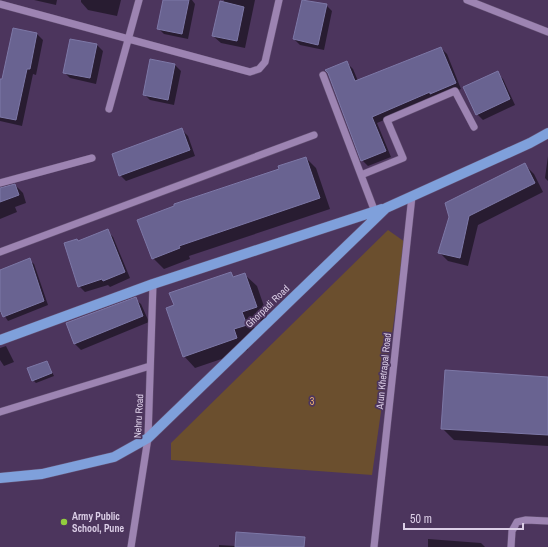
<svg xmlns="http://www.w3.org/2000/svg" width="548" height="547" viewBox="0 0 548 547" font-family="'Archivo Narrow',sans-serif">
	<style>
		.green { fill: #6b4f2e }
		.shadow { fill: #0007 }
		.building { fill: #696391; stroke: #7d78a7 }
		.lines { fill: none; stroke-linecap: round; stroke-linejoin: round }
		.minor-casing { stroke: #645173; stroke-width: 8 }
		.major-casing { stroke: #645173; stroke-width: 11 }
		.minor { stroke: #9d84b2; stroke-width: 7 }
		.major { stroke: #7fa0db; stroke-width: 10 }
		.poi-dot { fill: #92cd3e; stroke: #4c355d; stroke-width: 1.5 }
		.labels { text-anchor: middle; stroke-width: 3.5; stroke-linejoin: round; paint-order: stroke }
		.street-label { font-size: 10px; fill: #dccfe7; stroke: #4c355d }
		.park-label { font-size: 10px; fill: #f1b46f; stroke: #4c355d }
		.poi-label { font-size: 10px; font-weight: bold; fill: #dccfe7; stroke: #4c355d; text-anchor: start }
	</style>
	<rect width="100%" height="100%" fill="#4c355d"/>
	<!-- green -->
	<path class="green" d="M388,230L405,242L372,475L171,460V443Z"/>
	<!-- shadow -->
	<path class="shadow" d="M34,0H57L56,5Z
		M81,0H121L117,16L88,10L81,2Z
		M164,0H192L195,4L188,39L164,34L158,28Z
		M224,0H255L245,48L221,43L213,36Z
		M303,0L326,5L332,11L324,50L300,45L294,39Z
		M37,34L43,40L36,75L33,74L22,126L0,121V90Z
		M97,45L103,51L96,84L70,78L64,72Z
		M441,48L447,54L461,89L437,99L436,98L377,123L391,157L368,166L362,160L347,63L353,69L358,81Z
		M151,60L175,65L181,71L174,105L150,100L144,94Z
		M497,73L503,79L515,105L483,120L477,114Z
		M182,130L188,136L195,156L126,181L120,175Z
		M548,156V181L545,178Z
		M306,158L316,168L330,209L189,256L190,259L164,269L153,258L280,170Z
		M525,165L534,174L543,192L478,225L468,266L448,261L439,252L450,217Z
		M15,185L23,193L26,203L15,207L17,212L0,219V189Z
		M107,231L113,237L130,278L110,287L108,285L85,292L79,286L78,242Z
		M29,260L34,264L48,305L8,321L2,312L0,313V271Z
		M230,273L235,278L245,275L257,286L268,318L253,324L258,336L245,341L248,350L195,368L184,356Z
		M135,299L141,304L149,322L81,350L75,344Z
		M6,346L14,362L4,366L0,360V348Z
		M47,362L54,376L36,383L33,380Z
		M548,378V446L454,440L442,428Z
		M428,539L481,543L485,547H428Z
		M219,545L236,546L294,547H219Z"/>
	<!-- building -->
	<path class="building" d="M163,0H189L182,34L157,29Z
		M302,0L327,4L318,45L293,39Z
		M220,1L244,7L237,41L212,36Z
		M13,28L37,33L30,69H27L16,120L0,117V79H2Z
		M70,39L97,44L90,78L63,73Z
		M441,47L456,83L430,94V92L372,117L386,151L361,161L328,73L325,70L347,61L355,81Z
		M150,59L175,64L168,100L143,95Z
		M498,71L510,99L476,115L463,87Z
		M182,128L190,150L119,176L112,154Z
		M306,157L320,198L179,246L180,248L152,259L137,220L174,206V204L279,169L278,166Z
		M525,163L535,183L469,216L460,258L438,253L449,217L445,203Z
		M15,184L19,195L0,202V188Z
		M108,229L125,272L103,281L102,279L78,287L64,243L77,239L78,241Z
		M30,258L44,301L3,317L0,310V270Z
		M231,272L233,277L245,273L257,307L242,312L247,325L234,329L237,338L183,357L166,308L174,305L169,293Z
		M136,297L143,316L74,344L66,323Z
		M47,361L52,373L32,381L27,368Z
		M445,370L548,377V435L441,429Z
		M236,532L305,537L304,547H235Z"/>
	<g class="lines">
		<defs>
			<path id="minor" d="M467,0L548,32
				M0,4L250,72L259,69L265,62L279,0
				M323,75L375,212
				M109,109L139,0
				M361,175L403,158L387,120L455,91L474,127
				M0,183L92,158
				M0,252L314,135
				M0,412L150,366
				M131,547L148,438L153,284
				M374,547L412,196
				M511,547L512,531L517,522L526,520L548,521"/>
			<path id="major" d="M0,340L153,284L382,209
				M0,478L42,474L114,457L148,438L386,208L530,143L548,133"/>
		</defs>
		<!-- minor casing -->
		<use href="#minor" class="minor-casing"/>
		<!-- major casing -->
		<use href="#major" class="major-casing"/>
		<!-- minor -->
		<use href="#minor" class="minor"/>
		<!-- major -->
		<use href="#major" class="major"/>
	</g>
	<!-- markers -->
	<circle class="poi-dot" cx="64" cy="522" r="4"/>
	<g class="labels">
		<!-- street labels -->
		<g class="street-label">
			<text transform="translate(267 306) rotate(-44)" y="4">Ghorpadi Road</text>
			<text transform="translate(383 371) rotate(-84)" y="4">Arun Khetrapal Road</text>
			<text transform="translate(138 416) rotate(-87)" y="4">Nehru Road</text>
		</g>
		<!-- park labels -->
		<g class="park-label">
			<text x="312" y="405">3</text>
		</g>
		<!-- poi labels -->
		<g class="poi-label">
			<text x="72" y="520">Army Public<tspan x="72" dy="12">School, Pune</tspan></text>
		</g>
	</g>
	<!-- scale -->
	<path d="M404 523v6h119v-6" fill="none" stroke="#dccfe7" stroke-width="2"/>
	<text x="410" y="523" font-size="12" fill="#dccfe7" stroke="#4c355d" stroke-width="3" paint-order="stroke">50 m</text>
</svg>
